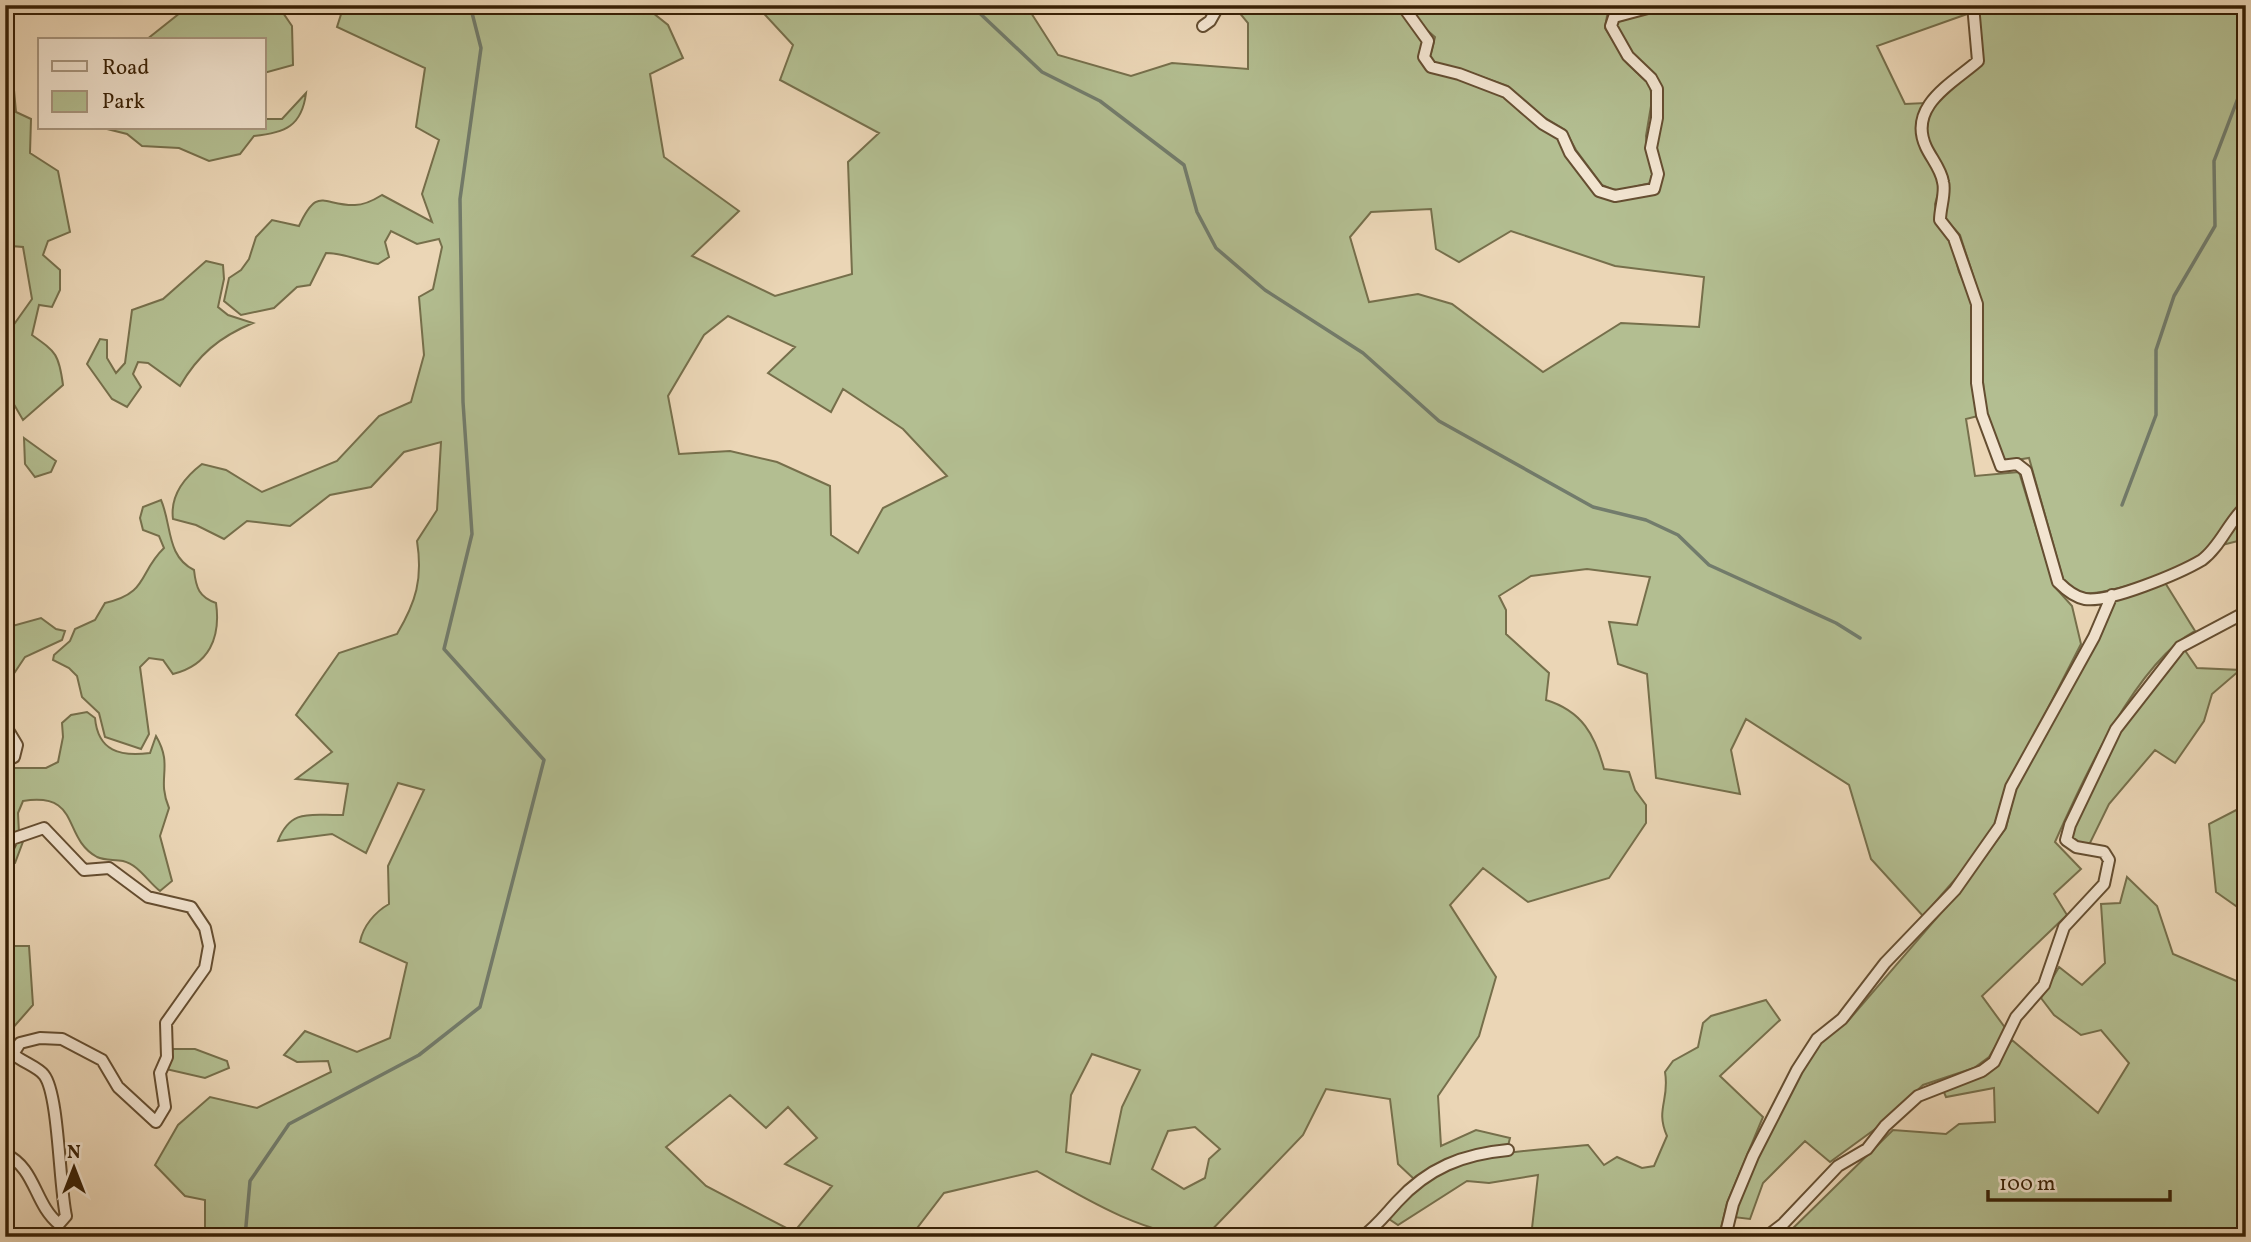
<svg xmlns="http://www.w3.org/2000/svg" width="2251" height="1242" viewBox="0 0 2251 1242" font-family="Vollkorn,serif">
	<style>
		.green { fill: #b3be91; stroke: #766f4b; stroke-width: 2; fill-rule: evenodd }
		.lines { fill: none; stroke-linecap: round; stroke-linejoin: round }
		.stream { stroke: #727c6c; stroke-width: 3.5 }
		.street-casing { stroke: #654e31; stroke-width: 14 }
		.street { stroke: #f2e4d0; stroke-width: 10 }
	</style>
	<rect width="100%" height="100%" fill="#ebd6b6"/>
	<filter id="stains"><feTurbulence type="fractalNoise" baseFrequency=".00286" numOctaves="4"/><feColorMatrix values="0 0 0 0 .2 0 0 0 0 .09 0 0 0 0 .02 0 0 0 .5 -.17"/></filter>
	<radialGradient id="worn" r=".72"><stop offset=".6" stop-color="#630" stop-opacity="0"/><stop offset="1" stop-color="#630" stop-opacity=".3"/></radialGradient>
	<!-- green -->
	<path class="green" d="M190,5H249L281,10L292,26L293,65L264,73V40H146Z
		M344,5H643L668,25L683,58L650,74L664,157L739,211L692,256L775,296L852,274L848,162L879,133L780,80L793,45L756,5H1026L1058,55L1131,76L1172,63L1248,69V23L1233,5H1398L1424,44L1431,72L1461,79L1505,96L1520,112L1561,139L1590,180L1619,201L1658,191L1654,146L1660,86L1629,52L1616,28L1617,22L1675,5H1969L1970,13L1877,46L1905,104L1925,103L1918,120L1941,183L1935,204L1937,220L1951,242L1959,272L1974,304L1978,416L1966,419L1975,476L2019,472L2054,586L2072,606L2081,644L2008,786L1994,825L1979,852L1923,916L1871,859L1849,785L1746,719L1731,750L1740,794L1656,778L1647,674L1618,664L1609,622L1637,625L1650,577L1587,569L1531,576L1499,596L1506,610V634L1549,673L1546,700C1582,711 1595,735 1604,769L1629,772L1635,790L1646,805V823L1609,878L1528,902L1483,868L1450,905L1496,977L1479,1036L1438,1096L1441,1146L1476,1130L1510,1138L1508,1146C1468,1149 1448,1158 1414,1179L1398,1164L1390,1099L1326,1089L1303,1135L1205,1237C1148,1237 1085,1199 1037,1171L944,1193L918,1227L937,1237H205V1200L185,1196L155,1165L178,1125L210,1097L257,1108L331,1072L328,1061L297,1062L284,1055L305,1031L357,1052L390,1038L407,963L360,942C363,926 375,912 389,904L388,866L424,790L398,783L366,853L332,834L278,841C291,807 313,816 343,815L348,784L296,779L332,752L296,715L339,653L397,634C416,602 423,579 417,541L437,510L441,442L404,452L371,487L330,495L290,526L247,521L224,539L196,525L173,519C170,496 185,477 202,464L226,470L262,492L337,461L379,416L411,402L424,355L419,297L433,289L442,247L439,239L417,244L391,231L385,242L389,257L378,264C359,261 345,253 326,253L310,285L297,287L274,308L241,315L224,301L229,278L241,270L249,259L256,237L272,220L299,226C318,185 323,206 355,205C365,205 374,200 382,195L432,222L422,194L439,140L416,127L425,68L337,27ZM1431,209L1436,249L1459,262L1511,231L1615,266L1704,277L1699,327L1621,323L1543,372L1452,304L1418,294L1369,302L1350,237L1371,212ZM728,316L795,347L768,373L831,412L843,389L903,429L947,476L883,508L858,553L831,535L830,486L777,462L730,451L679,454L668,396L704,335ZM1092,1054L1140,1070L1122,1107L1110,1164L1066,1152L1071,1095ZM730,1095L766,1128L788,1107L817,1138L785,1164L832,1186L794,1232L706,1186L666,1147ZM1195,1127L1220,1149L1209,1159L1205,1178L1184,1189L1152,1169L1168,1131Z
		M1408,5H1638L1607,16L1605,28L1627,63L1650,85L1652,100L1646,136L1647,151L1653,164L1651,183L1616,191L1602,185L1576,150L1565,130L1524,105L1508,86L1460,69L1438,67L1430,57L1435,37L1419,23Z
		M1978,5H2246V503C2227,519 2216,545 2200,557C2182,570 2107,595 2085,593C2075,592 2068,586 2063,579L2029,458L2004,462L1985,412L1981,351L1982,303L1960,235L1943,216L1948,181L1928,143L1926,128L1928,115L1935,102L1981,63Z
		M5,67L12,68L16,112L31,119L30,153L58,171L70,232L48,241L43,255L60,270V290L52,307L39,305L32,335C56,352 59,354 63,385L23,420L12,401L5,398V337L32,299L23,247L11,246L5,223Z
		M306,93C302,126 285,133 254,136L240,154L209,161L179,148L142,146L127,134L103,128H264V119H282Z
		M206,261L223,265L224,279L218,307L228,315L253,323C219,337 198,355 180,386L148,363L138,362L133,374L141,387L127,407L112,399L87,364L100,339L107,340V358L116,373L125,363L132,310L163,299Z
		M24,438L56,461L51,472L35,477L25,464Z
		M161,500C172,525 166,556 194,570C196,588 199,597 216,603C221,638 209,665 173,674L163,660L149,658L140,667L149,734L141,749L105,737L99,713L82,697L77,676L69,668L53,660L54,655L70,641L75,629L95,620L105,603C149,593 138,573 164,548L159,536L143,530L140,518L143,507Z
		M2246,511V539L2218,546Z
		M2164,581L2195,631C2136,663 2082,781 2055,842L2081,869L2054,894L2067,915L1982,996L2006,1029L1989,1057L1974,1068L1923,1085L1882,1124L1830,1162L1805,1141L1763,1183L1750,1219L1733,1217L1773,1120L1818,1040L1848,1021L1960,891L2006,828L2016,786L2100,637L2117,597Z
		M41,618L56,629L65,631L62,640L25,657L13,675L5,667V628Z
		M2184,649L2197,668L2240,670L2212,694L2204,721L2175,763L2155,750L2109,804L2089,845L2078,844L2072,836L2074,823L2119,730Z
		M87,712L95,718C98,751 120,757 150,753L156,736C174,767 156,777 169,808L160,836L172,881L160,891C148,882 139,865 123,861C115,859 105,861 97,857C61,837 82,792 23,801L18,813L19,833L5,846V774L12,768H46L58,762L63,737L62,723L71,715Z
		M2246,805V849L2240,853L2246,860V913L2216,892L2209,824Z
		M24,839L15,863L5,867L16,841Z
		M2127,877L2157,906L2173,954L2246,985V1237H1784L1893,1130L1946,1134L1959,1124L1995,1122L1994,1088L1946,1097L1943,1090C1980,1079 1992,1074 2012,1040L2098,1113L2129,1063L2101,1030L2081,1035L2054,1015L2041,998L2059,967L2082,985L2105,963L2101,904L2120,903Z
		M5,946H29L33,1005L11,1030H5Z
		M1766,1000L1780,1020L1720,1076L1763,1117L1727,1203L1719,1237H1531L1538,1175L1489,1183L1467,1181L1398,1225L1389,1219C1400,1207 1412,1190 1427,1181C1473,1149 1534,1151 1588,1145L1604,1165L1617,1157L1642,1168L1654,1166L1667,1136C1655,1109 1670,1100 1665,1072L1673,1061L1698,1047L1703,1023L1711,1016Z
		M173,1049H195L227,1061L229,1068L205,1078L166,1069Z"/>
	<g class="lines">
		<!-- stream -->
		<path class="stream" d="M971,5L1042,72L1100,101L1184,165L1197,212L1216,248L1265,290L1363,353L1439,421L1593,507L1646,520L1678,535L1709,565L1836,623L1860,638
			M2122,505L2156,415V350L2174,296L2215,226L2214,161L2246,77
			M245,1237L250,1181L289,1124L419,1055L480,1007L544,760L444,649L472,534L463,402L460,199L481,48L470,5"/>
		<defs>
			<path id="street" d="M1402,5L1428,41L1424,57L1431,67L1459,74L1506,92L1543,124L1562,135L1570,153L1599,191L1615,196L1654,189L1658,174L1651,148L1657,118V89L1651,78L1628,56L1611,26L1614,17L1659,5
				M1973,5L1978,61C1953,83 1907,106 1926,147C1931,158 1941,169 1943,182C1946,192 1940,208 1940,220L1954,238L1977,304V383L1982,415L2001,466L2017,464L2026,471L2058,582C2065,589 2074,597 2085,599C2109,603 2180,573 2202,560C2220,547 2229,521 2246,506
				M1203,26L1210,21L1219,5
				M5,725L17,745L14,757L5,761
				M5,854L12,839L44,828L84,870L109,868L148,897L191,907L205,928L209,946L205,968L166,1023L167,1057L160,1073L165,1107L156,1122L118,1087L102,1060L62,1039L40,1038L20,1043L13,1054C22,1062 38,1067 44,1075C59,1094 59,1184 66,1216L59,1224C34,1204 36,1168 5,1154
				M5,1222L11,1237
				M1362,1237C1376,1227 1385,1215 1397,1202C1428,1168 1463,1154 1508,1150
				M1725,1237L1733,1204L1753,1156L1797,1070L1817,1039L1842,1019L1885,963L1955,890L2000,826L2011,787L2094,637L2112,595
				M1766,1237L1783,1224L1838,1166L1867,1149L1885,1126L1918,1096L1982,1071L1994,1062L2016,1017L2044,985L2064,927L2104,884L2109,860L2104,852L2076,847L2066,840L2070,825L2116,729L2180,647L2246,612"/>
		</defs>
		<!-- street casing -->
		<use href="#street" class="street-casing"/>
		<!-- street -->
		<use href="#street" class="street"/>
	</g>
	<!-- margin -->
	<rect width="2251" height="1242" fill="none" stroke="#ebd6b6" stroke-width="28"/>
	<rect x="7" y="7" width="2237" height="1228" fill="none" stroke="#382005" stroke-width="3.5"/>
	<rect x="14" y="14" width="2223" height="1214" fill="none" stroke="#382005" stroke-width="2"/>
	<!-- legend -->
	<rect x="38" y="38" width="228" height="91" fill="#f2e4d0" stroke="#a8967f" stroke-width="2"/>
	<rect x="52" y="61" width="35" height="10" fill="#f2e4d0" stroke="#a8967f" stroke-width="2"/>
	<text x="102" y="74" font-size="21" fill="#382005">Road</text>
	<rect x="52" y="91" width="35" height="21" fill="#b3be91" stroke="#a8967f" stroke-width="2"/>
	<text x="102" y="108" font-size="21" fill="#382005">Park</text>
	<!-- north arrow -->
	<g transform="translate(74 1168)" stroke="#f2e4d0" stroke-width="5" paint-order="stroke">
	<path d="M0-5L12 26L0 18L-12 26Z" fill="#382005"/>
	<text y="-10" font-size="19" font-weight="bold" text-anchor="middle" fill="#382005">N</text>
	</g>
	<!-- scale -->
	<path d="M1988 1190v10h182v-10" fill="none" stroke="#382005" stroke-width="3.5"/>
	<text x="1999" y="1190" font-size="21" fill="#382005" stroke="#f2e4d0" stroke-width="5" paint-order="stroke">100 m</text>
	<rect width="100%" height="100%" filter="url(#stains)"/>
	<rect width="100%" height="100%" fill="url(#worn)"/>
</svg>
